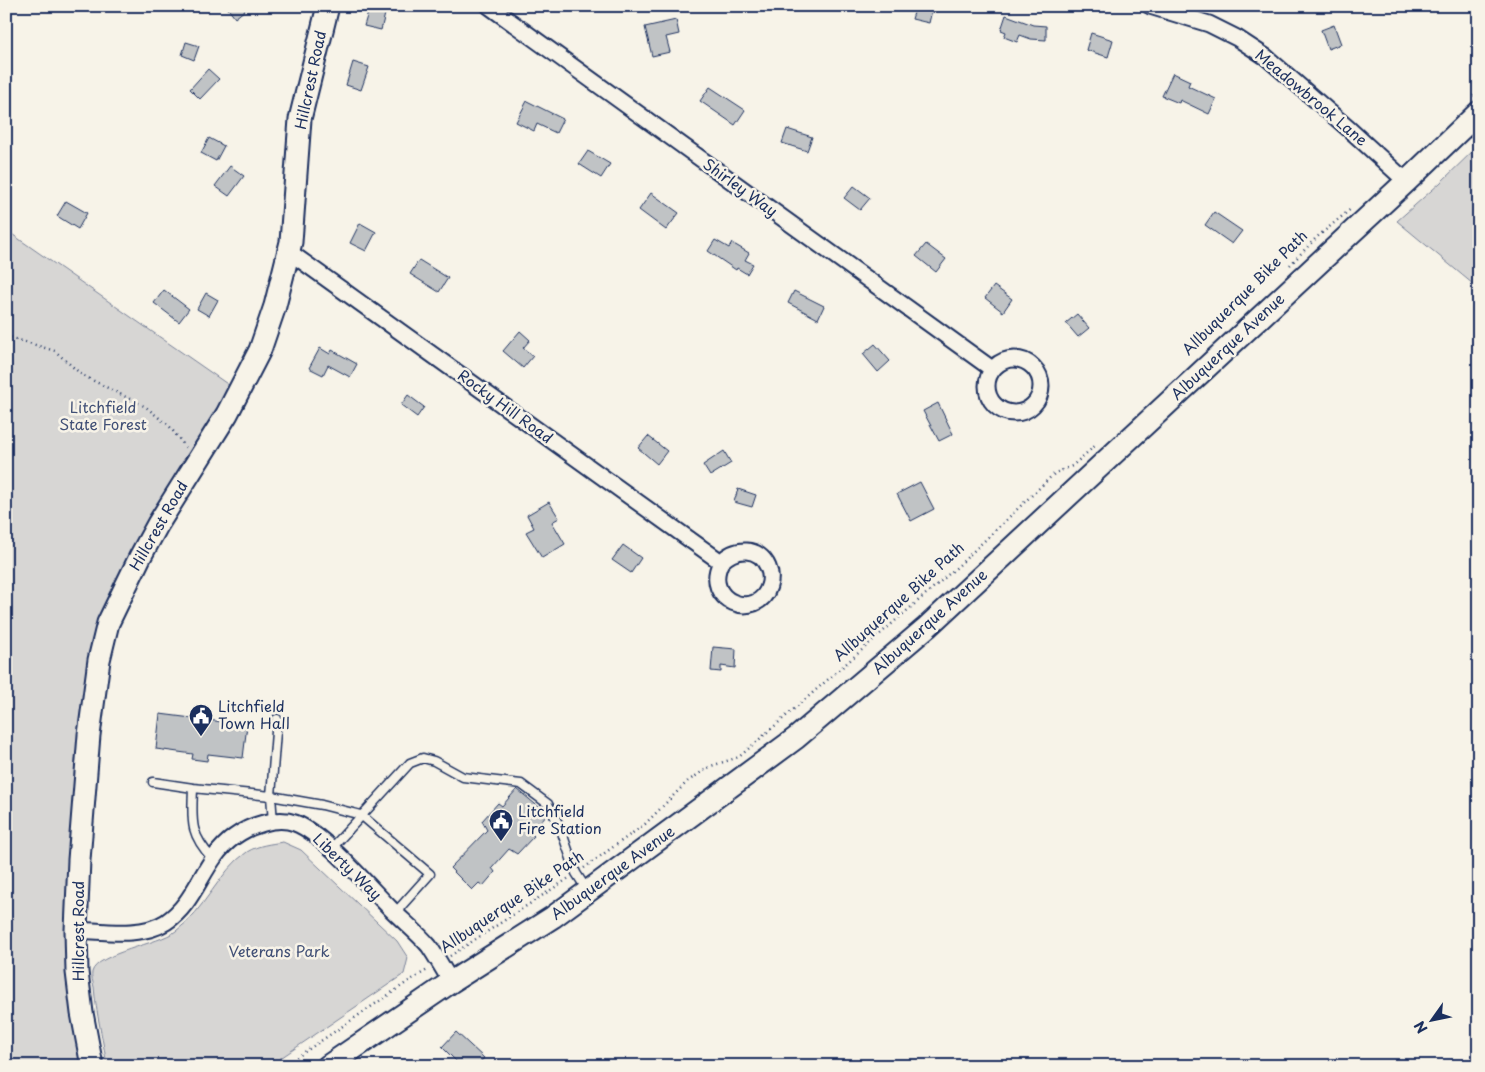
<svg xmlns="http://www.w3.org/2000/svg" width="1485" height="1072" viewBox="0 0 1485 1072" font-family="'Playpen Sans',sans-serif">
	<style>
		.green { fill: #d7d6d4; stroke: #798299 }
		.building { fill: #c0c3c5; stroke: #1b2f5e }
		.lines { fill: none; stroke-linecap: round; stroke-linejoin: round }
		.lane-casing { stroke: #1b2f5e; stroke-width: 11 }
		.street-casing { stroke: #1b2f5e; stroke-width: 19 }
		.secondary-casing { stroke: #1b2f5e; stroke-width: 25 }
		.path { stroke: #1b2f5e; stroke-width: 2.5; stroke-dasharray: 1 4; stroke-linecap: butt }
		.lane { stroke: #f7f3e8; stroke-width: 8 }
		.street { stroke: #f7f3e8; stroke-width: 15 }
		.secondary { stroke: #f7f3e8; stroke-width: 21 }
		.labels { text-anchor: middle; stroke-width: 5; stroke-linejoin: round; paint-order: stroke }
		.street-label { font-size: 15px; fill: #1b2f5e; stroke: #f7f3e8 }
		.park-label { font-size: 15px; fill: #415076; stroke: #f7f3e8 }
		.poi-label { font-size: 15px; fill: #1b2f5e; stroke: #f7f3e8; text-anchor: start }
	</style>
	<rect width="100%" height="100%" fill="#f7f3e8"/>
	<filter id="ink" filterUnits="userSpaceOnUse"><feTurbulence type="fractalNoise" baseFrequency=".02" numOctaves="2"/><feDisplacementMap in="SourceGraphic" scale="10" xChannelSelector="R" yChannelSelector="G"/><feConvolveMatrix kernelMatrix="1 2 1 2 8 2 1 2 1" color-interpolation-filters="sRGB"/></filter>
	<g filter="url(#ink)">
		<!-- green -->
		<path class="green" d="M1479,145V289L1397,221L1440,183Z
			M6,230L233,388L133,551L88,690L82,1066H6Z
			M283,842L301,850L397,941L408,958L404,974L269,1066H107C103,1039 96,1013 94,987C93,983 91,976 92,972C97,953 159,944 176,931C205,910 219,871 247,852C258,845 271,844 283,842Z"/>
		<!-- building -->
		<path class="building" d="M226,6H250L235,18Z
			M370,6H387L381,30L364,26Z
			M916,6H933L929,23L912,19Z
			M1006,15L1033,25L1046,26V40L1031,39L1020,35L1017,42L1004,37L1006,32L1001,30Z
			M676,20L679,34L666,37L670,52L652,56L645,27Z
			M1334,25L1341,44L1328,49L1321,30Z
			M1091,33L1113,40L1108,57L1086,50Z
			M186,42L199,46L194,60L182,55Z
			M353,62L369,67L361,90L346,85Z
			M208,69L219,79L200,99L190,89Z
			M1173,73L1190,81L1188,86L1216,99L1209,114L1180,100L1179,103L1162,96Z
			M710,87L745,110L735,125L700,101Z
			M527,101L563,119L556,133L537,124L534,131L516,122Z
			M787,129L812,137L807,151L782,143Z
			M209,138L224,146L216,161L201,153Z
			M588,151L610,164L601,178L579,164Z
			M230,166L244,176L229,196L215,186Z
			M854,186L870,198L860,210L844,198Z
			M651,193L679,213L666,230L639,210Z
			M66,201L87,213L78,229L57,216Z
			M1214,212L1242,231L1232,244L1205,225Z
			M360,223L376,232L366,251L350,243Z
			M715,240L729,248L732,243L749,253L745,260L753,264L747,274L737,268L736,270L708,251Z
			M926,244L946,259L936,272L916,256Z
			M419,260L448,278L439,292L410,274Z
			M994,286L1012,299L1003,312L985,298Z
			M164,290L189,309L179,322L154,303Z
			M794,291L824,306L818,319L788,303Z
			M206,293L218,300L209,316L197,309Z
			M1077,314L1089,328L1078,337L1066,323Z
			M520,331L530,340L523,348L533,356L523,368L503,351Z
			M875,344L890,361L878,372L863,354Z
			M320,348L330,354L332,350L357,364L350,377L328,365L323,375L309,368Z
			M408,395L424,407L417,417L401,405Z
			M938,403L953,434L939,441L923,411Z
			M648,436L667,451L657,464L638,448Z
			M724,451L731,463L710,476L703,465Z
			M920,482L934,509L911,521L897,494Z
			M738,489L756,495L752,507L734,502Z
			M549,502L559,518L552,522L565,544L542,558L526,532L534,528L527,515Z
			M623,545L641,558L631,573L612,560Z
			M713,647L736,649L735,668L721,666V672L711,671Z
			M160,714L247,725L243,758L208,754L207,761L192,759L193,754L156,749Z
			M517,789L547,814L531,833L534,836L517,854L509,849L492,868L495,872L483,886L479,883L472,890L450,868L487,830L482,821L498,803L502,806Z
			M456,1032L484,1058L477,1066H461L442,1047Z"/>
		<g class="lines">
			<defs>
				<path id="lane" d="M277,719L271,796L322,805L361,815L430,874L395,913
					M153,782L193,788
					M331,849L410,763L423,758L434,761L463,777L521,784L548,804L560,827L576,873L587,890
					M212,858C189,833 192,821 193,788L271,796L273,822"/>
				<path id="street" d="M489,6L992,369
					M1150,6L1209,24L1237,38L1266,57L1350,130L1397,173L1408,180
					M288,251L721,562C701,602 758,622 769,586C771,580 771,574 768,567C759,546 735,547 721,562
					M987 386a27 27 0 1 1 54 0a27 27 0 1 1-54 0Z
					M76,930C104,931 141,938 166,922C198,901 202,860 234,837C249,826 276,816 295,823C324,834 368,886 391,909C403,921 418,933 429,946C437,958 444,970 451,982"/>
				<path id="secondary" d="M92,1066L82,1013L77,972L76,930L79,860L89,735L99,660L108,623L140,557L158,524L227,414L260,350L275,306L291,242L300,119L328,6
					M328,1066L451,982L553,917L796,738L927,627L1408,180L1479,112"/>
			</defs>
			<!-- lane casing -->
			<use href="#lane" class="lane-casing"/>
			<!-- street casing -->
			<use href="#street" class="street-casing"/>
			<!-- secondary casing -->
			<use href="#secondary" class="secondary-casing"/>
			<!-- path -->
			<path class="path" d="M1473,96L1479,90
				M1290,265L1316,238L1352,208
				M6,336L55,351L82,375L146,407L170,427L186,448
				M584,868L645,824L688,781L711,766L739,757L957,567L1055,473L1072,466L1097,444
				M450,956L569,878
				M284,1066L409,981L429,969"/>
			<!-- lane -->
			<use href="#lane" class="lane"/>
			<!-- street -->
			<use href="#street" class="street"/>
			<!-- secondary -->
			<use href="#secondary" class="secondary"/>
		</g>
	</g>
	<!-- icons -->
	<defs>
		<symbol id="civic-pin" viewBox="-11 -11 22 30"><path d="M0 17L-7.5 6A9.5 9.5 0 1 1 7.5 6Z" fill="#1b2f5e" stroke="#f7f3e8"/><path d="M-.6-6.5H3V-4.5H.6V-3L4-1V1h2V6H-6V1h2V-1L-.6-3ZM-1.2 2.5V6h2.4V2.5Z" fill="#fff"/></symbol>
	</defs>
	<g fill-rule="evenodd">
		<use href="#civic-pin" x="187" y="702" width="28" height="38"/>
		<use href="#civic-pin" x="487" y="807" width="28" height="38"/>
	</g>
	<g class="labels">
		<!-- street labels -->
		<g class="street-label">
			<text transform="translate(311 80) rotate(-78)" y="5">Hillcrest Road</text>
			<text transform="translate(1311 98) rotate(40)" y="5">Meadowbrook Lane</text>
			<text transform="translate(740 188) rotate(36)" y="5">Shirley Way</text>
			<text transform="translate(1245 293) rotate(-45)" y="5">Allbuquerque Bike Path</text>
			<text transform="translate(1228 347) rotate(-43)" y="5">Albuquerque Avenue</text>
			<text transform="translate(505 407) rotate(36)" y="5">Rocky Hill Road</text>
			<text transform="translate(159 526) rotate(-60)" y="5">Hillcrest Road</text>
			<text transform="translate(899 602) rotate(-42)" y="5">Allbuquerque Bike Path</text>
			<text transform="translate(930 622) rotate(-42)" y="5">Albuquerque Avenue</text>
			<text transform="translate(347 867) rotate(44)" y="5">Liberty Way</text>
			<text transform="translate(613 873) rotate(-36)" y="5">Albuquerque Avenue</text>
			<text transform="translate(512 902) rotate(-34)" y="5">Allbuquerque Bike Path</text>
			<text transform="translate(79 931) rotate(-90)" y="5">Hillcrest Road</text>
		</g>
		<!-- park labels -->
		<g class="park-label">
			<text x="103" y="413">Litchfield<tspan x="103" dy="17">State Forest</tspan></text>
			<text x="279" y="957">Veterans Park</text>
		</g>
		<!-- poi labels -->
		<g class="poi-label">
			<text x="218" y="712">Litchfield<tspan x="218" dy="17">Town Hall</tspan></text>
			<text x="518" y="817">Litchfield<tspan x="518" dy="17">Fire Station</tspan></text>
		</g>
	</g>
	<!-- margin -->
	<rect width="1485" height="1072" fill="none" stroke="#f7f3e8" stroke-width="25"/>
	<rect x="12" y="12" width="1460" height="1047" fill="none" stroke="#1b2f5e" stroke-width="2" filter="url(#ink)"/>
	<!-- north arrow -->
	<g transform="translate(1432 1020) rotate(237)" stroke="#f7f3e8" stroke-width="4" paint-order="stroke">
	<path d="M0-4L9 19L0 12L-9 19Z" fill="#1b2f5e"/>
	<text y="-8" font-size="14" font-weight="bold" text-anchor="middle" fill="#1b2f5e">N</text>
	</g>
</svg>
